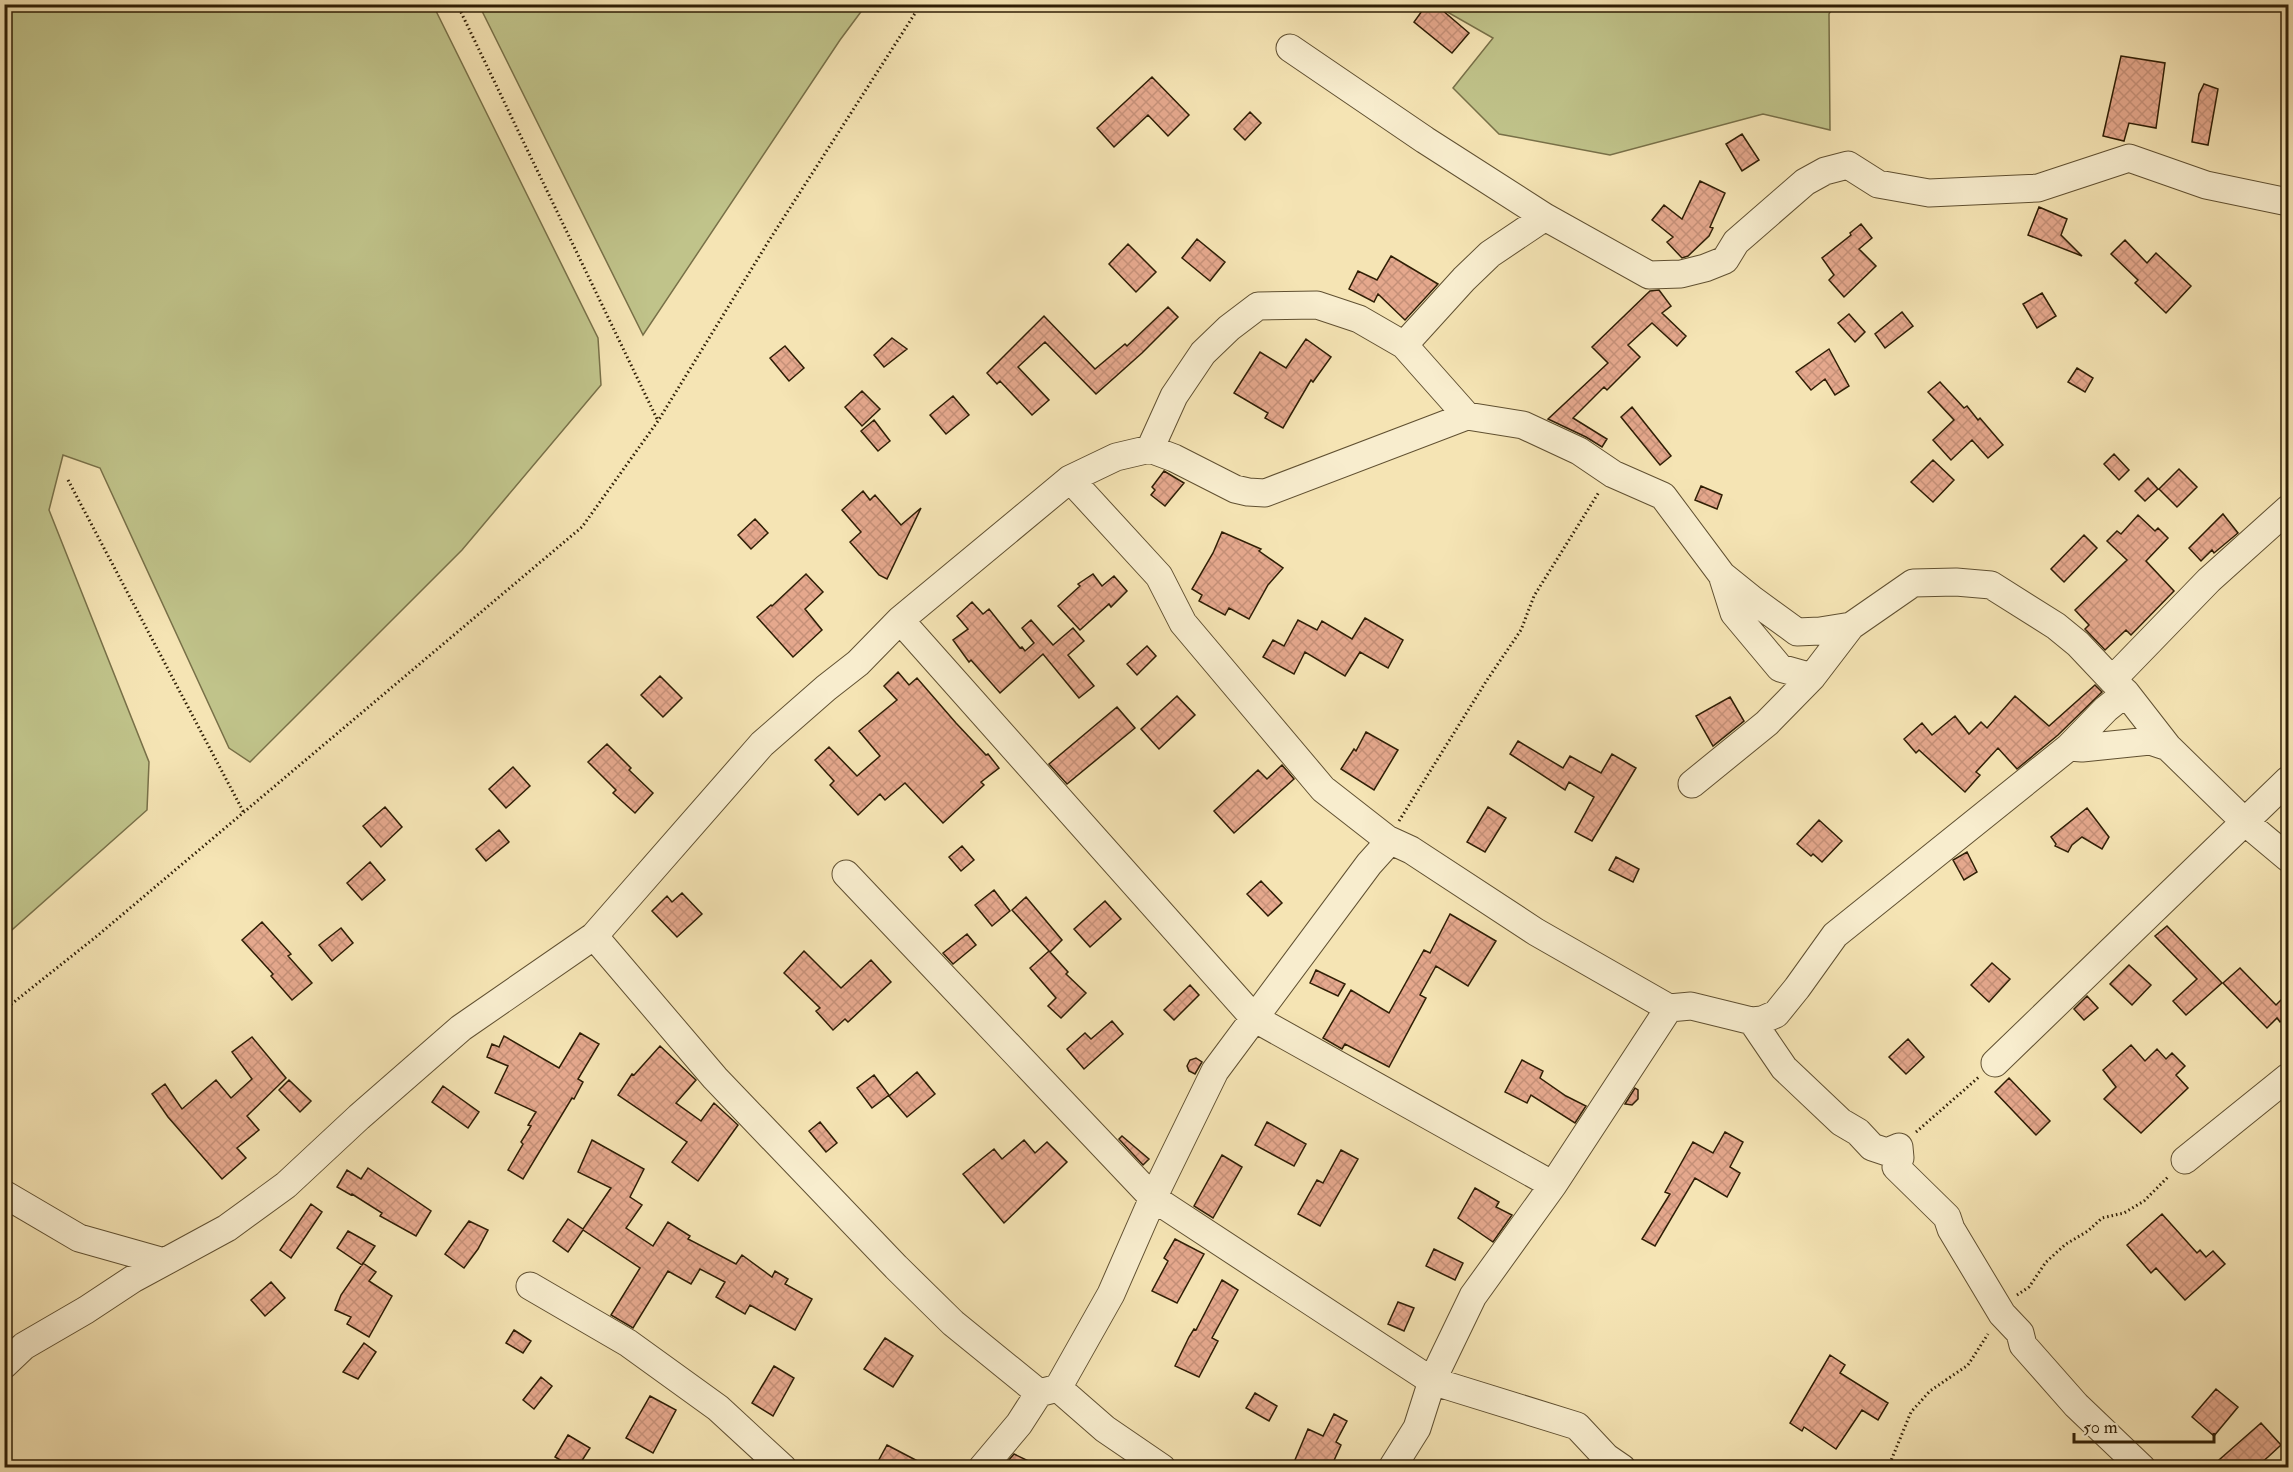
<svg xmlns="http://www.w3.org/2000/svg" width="2293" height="1472" viewBox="0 0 2293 1472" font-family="'IM FELL Double Pica',serif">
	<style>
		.green { fill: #c0c38a; stroke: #787048; stroke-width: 1.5 }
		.building { fill: url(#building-cross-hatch); stroke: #2f1e05; stroke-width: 1.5 }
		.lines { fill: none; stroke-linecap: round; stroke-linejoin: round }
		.minor-casing { stroke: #605031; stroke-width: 29 }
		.path { stroke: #2f1e05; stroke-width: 3; stroke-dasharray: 1.5 3; stroke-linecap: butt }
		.minor { stroke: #f8edce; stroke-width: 27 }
	</style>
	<defs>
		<pattern id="building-cross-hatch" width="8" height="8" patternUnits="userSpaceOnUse" patternTransform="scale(1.5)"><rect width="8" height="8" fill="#e5a88d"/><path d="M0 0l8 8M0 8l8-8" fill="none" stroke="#c59078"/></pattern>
	</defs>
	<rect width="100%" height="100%" fill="#f5e4b4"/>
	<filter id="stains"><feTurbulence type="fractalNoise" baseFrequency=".00333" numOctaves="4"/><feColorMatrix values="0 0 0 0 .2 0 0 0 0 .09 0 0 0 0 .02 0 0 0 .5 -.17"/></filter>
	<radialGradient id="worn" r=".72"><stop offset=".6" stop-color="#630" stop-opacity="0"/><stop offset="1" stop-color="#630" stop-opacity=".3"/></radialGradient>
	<!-- green -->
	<path class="green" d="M5,4L433,5L598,338L601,385L462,550L250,762L229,748L100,468L63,455L49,510L149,762L147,810L5,936Z
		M479,5H866L840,40L643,335Z
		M1435,5H1834L1829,14L1830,130L1763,114L1610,155L1499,134L1453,88L1493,38Z"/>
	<!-- building -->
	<path class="building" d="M1427,4H1435L1469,33L1452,53L1414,22Z
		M2121,56L2165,63L2156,128L2129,123L2124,141L2103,136Z
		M1152,77L1189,115L1168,136L1148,115L1114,147L1097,128Z
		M2204,84L2218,89L2208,145L2192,142L2199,94Z
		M1250,112L1261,123L1245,140L1234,129Z
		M1742,134L1759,160L1742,171L1726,144Z
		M1700,181L1725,193L1710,227L1713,228L1709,236L1688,256L1682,258L1667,242L1673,237L1652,220L1664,205L1682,219Z
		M2039,207L2067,219L2061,235L2082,256L2028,235Z
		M1861,224L1872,238L1859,249L1876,266L1844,297L1829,280L1834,275L1822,258L1851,235L1850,233Z
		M1197,239L1225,262L1210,281L1182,258Z
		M2125,240L2147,263L2156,253L2191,286L2166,313L2135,283L2138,280L2111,254Z
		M1128,244L1156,272L1136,292L1109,264Z
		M1391,256L1438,284L1405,320L1378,294L1374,302L1349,289L1358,271L1377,280Z
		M1659,290L1671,306L1662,313L1686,336L1677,346L1652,323L1628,345L1640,357L1607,390L1604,387L1573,418L1607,439L1602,447L1586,437L1548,419L1608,363L1592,347L1650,291Z
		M2042,293L2056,316L2037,328L2023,304Z
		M1168,307L1178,317L1142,353L1096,394L1045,342L1018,367L1049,400L1032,415L1000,381L997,384L987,373L1044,316L1095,369L1125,344L1127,346Z
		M1902,312L1913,326L1885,348L1875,334Z
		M1849,314L1865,332L1855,342L1838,323Z
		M892,338L907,349L884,367L874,355Z
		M1306,339L1331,357L1313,382L1311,380L1283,428L1265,418L1268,413L1234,393L1260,352L1286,368Z
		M785,346L804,368L789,381L770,358Z
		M1829,349L1849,386L1835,395L1825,379L1811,390L1796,372Z
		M2077,368L2093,378L2085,392L2068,382Z
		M1940,382L1964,408L1967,406L1978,420L1980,418L2003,445L1988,458L1972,440L1951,460L1933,440L1954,420L1928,392Z
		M862,391L880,409L862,426L845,407Z
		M953,396L969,415L946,434L930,415Z
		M1632,407L1671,456L1660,465L1621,417Z
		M874,420L890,441L878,451L861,431Z
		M2114,454L2129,470L2119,480L2104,464Z
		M1933,460L1954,480L1933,502L1911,482Z
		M2179,469L2197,487L2177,507L2159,489Z
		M1164,471L1184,483L1165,506L1151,495L1155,490L1152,487Z
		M2148,478L2158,489L2145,501L2135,491Z
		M1701,486L1722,495L1717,509L1695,500Z
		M863,491L870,500L875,495L901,525L921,508L887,579L879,575L850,542L861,532L842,510Z
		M2223,514L2238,533L2214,553L2212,550L2201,561L2189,548Z
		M2138,515L2155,531L2158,528L2168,538L2146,561L2174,591L2131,635L2126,630L2105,650L2085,629L2089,625L2075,610L2127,560L2107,541L2117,531L2121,534Z
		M755,519L768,533L751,549L738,535Z
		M1222,532L1261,549L1259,551L1283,568L1268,585L1249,619L1229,608L1225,615L1199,601L1202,595L1192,589L1213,553Z
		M2084,535L2097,548L2064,582L2051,569Z
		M806,574L823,592L805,609L822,630L793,657L757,617L771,605L772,606Z
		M1093,574L1102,586L1114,576L1127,591L1111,607L1109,604L1080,630L1058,606L1080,586L1078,584Z
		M972,602L983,614L989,609L1020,648L1022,647L1025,651L1034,643L1022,628L1031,620L1053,645L1073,628L1084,641L1068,655L1094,686L1079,698L1043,654L1000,693L971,660L969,662L953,640L968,629L957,616Z
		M1365,618L1403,640L1388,668L1360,652L1345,676L1305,652L1294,674L1263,657L1273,640L1284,646L1298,620L1317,630L1322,621L1352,639Z
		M1147,646L1156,656L1137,675L1127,664Z
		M898,672L909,685L917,678L956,723L986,755L988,754L999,768L981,782L984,785L943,823L905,783L885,800L880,794L858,815L830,785L834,781L815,760L829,747L857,776L880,756L859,731L897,700L884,686Z
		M660,676L682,698L663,717L641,695Z
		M2095,685L2102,692L2058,735L2017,769L1998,748L1976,772L1980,775L1965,792L1919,750L1916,753L1904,739L1922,723L1932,735L1955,716L1969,734L1981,722L1987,728L2015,696L2049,726Z
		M1177,696L1195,715L1159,749L1141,729Z
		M1730,697L1744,721L1713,746L1696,716Z
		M1117,707L1135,728L1067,784L1049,764Z
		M1366,732L1398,750L1374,790L1341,769L1354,749L1356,751Z
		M1518,741L1563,768L1570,756L1601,773L1612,754L1636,768L1592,841L1575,832L1594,797L1569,782L1565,790L1510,754Z
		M607,744L631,768L629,770L653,793L635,813L613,793L616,790L588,762Z
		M1282,765L1294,779L1234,833L1214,811L1258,770L1267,779Z
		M513,767L530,786L506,808L489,789Z
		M385,807L402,827L381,847L363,826Z
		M1488,807L1506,818L1485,852L1467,842Z
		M2087,808L2109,837L2102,849L2082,837L2072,845L2068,852L2055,846L2056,844L2051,837Z
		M1819,820L1842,841L1822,862L1813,854L1811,856L1797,844Z
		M499,830L509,842L486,861L476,849Z
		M962,846L974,860L961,871L949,857Z
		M1967,852L1977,872L1964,880L1953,860Z
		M1616,857L1639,869L1633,882L1609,870Z
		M370,862L385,880L362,900L347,883Z
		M1261,881L1282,903L1268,916L1247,894Z
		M994,890L1010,911L992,926L975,905Z
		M682,893L702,914L677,937L652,911L667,896L672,902Z
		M1026,897L1062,940L1050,952L1068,972L1066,974L1086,993L1061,1018L1048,1006L1056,998L1030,968L1049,951L1012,910Z
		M1105,901L1121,919L1090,947L1074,929Z
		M1450,914L1496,941L1468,986L1436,966L1420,995L1426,998L1389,1067L1345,1044L1342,1049L1323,1038L1351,990L1389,1013L1424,950L1430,953Z
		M262,922L291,954L288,956L312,983L292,1000L271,976L273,974L242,940Z
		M2167,926L2222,983L2186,1015L2173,1001L2197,979L2155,936Z
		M341,928L353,943L332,961L319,945Z
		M967,934L976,945L953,964L943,953Z
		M804,951L841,988L871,960L891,982L848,1022L845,1019L833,1030L816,1011L820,1008L784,973Z
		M1992,963L2010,979L1989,1002L1971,985Z
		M2129,965L2151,985L2132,1005L2110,984Z
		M2240,968L2276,1005L2289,992V1014L2280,1022L2277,1018L2267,1028L2223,983Z
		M1316,970L1345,984L1338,996L1310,983Z
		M1190,985L1199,995L1174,1020L1164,1010Z
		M2087,996L2098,1008L2084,1020L2074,1009Z
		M1112,1021L1123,1034L1084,1069L1067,1049L1085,1033L1091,1039Z
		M580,1033L599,1044L578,1079L583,1082L574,1099L572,1098L523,1179L508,1170L523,1144L521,1142L531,1126L528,1125L536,1112L495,1093L508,1066L487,1057L492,1044L499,1047L504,1036L559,1068Z
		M252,1037L286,1078L247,1116L259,1130L237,1148L246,1158L222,1179L168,1117L152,1094L165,1084L182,1109L216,1080L231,1098L252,1079L232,1052Z
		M1908,1039L1924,1057L1906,1074L1889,1057Z
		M2131,1045L2145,1061L2157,1049L2166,1059L2172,1053L2185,1066L2176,1075L2188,1088L2141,1133L2104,1099L2116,1087L2103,1070Z
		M660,1046L696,1080L676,1103L701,1121L714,1103L738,1125L698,1181L672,1162L687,1142L618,1095L632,1074L634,1075Z
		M1196,1058L1202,1062L1195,1074L1189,1071L1187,1066L1190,1060Z
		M1522,1060L1543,1071L1540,1078L1566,1096L1586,1106L1575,1123L1531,1095L1527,1103L1505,1092Z
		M917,1072L935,1094L907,1117L889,1096Z
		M874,1075L889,1095L872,1108L857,1088Z
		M2009,1078L2050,1121L2036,1135L1995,1092Z
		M289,1080L311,1101L300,1112L279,1090Z
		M443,1086L479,1112L468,1128L432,1102Z
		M1635,1088L1638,1090V1099L1632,1105L1625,1104Z
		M820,1122L837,1143L826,1152L809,1131Z
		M1267,1122L1306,1144L1294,1166L1255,1145Z
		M1725,1132L1743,1142L1730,1167L1740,1173L1727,1197L1695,1178L1655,1246L1642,1239L1670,1194L1665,1192L1693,1142L1713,1153Z
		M1122,1136L1149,1159L1143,1165L1119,1139Z
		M592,1140L644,1169L630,1197L642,1205L626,1228L653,1246L668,1222L690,1236L688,1239L736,1264L742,1255L772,1277L775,1271L788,1279L785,1284L812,1299L795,1330L750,1305L745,1314L716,1297L725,1282L700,1269L691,1284L668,1271L633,1328L611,1315L640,1268L583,1230L568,1252L553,1241L568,1219L583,1229L611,1188L578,1172Z
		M1024,1140L1035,1153L1047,1142L1067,1162L1004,1223L963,1174L994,1149L1002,1159Z
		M1341,1150L1358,1159L1320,1226L1298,1214L1317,1180L1323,1183Z
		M1222,1155L1242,1167L1213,1218L1194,1206Z
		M368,1168L431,1211L416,1236L380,1216L382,1213L352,1194L351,1195L337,1187L347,1170L361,1179Z
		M1475,1188L1499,1202L1496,1207L1512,1215L1493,1242L1458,1218Z
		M311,1204L322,1212L291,1258L280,1250Z
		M2162,1214L2197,1253L2200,1250L2206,1257L2213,1251L2225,1264L2185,1300L2156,1268L2151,1273L2127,1245Z
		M469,1221L488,1230L478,1249L464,1268L445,1254Z
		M348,1231L375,1246L362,1265L337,1248Z
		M1175,1239L1204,1254L1177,1303L1152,1291L1168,1261L1164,1258Z
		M1434,1249L1463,1263L1455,1280L1426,1266Z
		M363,1263L376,1272L369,1281L392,1296L369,1337L347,1324L351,1317L335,1310L341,1295Z
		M1222,1280L1238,1290L1212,1338L1218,1341L1199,1377L1175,1366L1189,1337L1194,1329L1196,1330Z
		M271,1282L285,1298L265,1316L251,1300Z
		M1398,1302L1414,1308L1404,1331L1388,1324Z
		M514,1330L531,1341L523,1353L506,1343Z
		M885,1338L913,1356L893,1387L864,1369Z
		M364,1343L376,1352L358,1379L343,1372Z
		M1830,1355L1845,1365L1840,1373L1888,1403L1878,1420L1862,1410L1836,1449L1804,1427L1802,1431L1790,1423Z
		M774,1366L794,1378L773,1416L752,1403Z
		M541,1377L552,1386L534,1409L523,1400Z
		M2216,1389L2238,1407L2214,1436L2192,1417Z
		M1255,1393L1277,1406L1269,1421L1246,1408Z
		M650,1396L676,1410L653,1453L626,1438Z
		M1334,1414L1347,1421L1336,1442L1341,1445L1331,1467H1292L1308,1429L1323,1436Z
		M2261,1423L2281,1445L2268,1457L2256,1467H2211Z
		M568,1435L590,1448L578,1467H572L555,1457Z
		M887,1445L929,1467H875Z
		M1014,1454L1041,1467H1003Z"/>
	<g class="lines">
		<defs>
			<path id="minor" d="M1290,48L1425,140L1545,217
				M1467,416L1404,345L1464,279L1490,254L1545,217L1649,275L1681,274L1705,268L1725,260L1736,242L1805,182L1825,171L1848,165L1878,184L1929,193L2038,188L2129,158L2206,185L2288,202
				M1150,449L1174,396L1203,353L1229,328L1258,306L1317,305L1359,319L1404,345
				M1070,479L1159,576L1183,623L1323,789L1387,839
				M1722,575L1734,613L1780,668L1812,677
				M900,620L1254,1018L1553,1185
				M2126,693L2168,747L2245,822L2288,858
				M2069,747L2082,748L2150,741L2168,747
				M1692,784L1767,723L1812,677L1851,626
				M846,874L1153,1198L1432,1381L1417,1428L1392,1468
				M594,936L715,1078L896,1267L953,1323L1039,1393L1058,1388L1105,1429L1162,1468
				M1752,1021L1784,1068L1841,1122L1858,1132L1872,1147L1887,1152L1899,1147L1900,1158L1896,1167L1947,1217L1951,1229L2002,1314L2020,1333L2023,1345L2076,1405L2142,1468
				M1995,1063L2288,780
				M2185,1160L2288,1077
				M4,1194L79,1238L164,1262
				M530,1286L628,1343L718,1408L783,1468
				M4,1365L24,1346L86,1310L133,1279L227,1228L286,1185L359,1117L461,1028L594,936L762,744L826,688L858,663L900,620L1070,479L1116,457L1150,449L1174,458L1235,489L1248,492L1265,493L1467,416L1523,425L1579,451L1613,474L1663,496L1722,575L1753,600L1797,632L1820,631L1851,626L1913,583L1956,582L1991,585L2056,626L2078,644L2112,680
				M1058,1388L1111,1294L1153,1198L1215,1071L1369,864L1387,844V839L1411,850L1536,932L1669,1008L1691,1006L1752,1021L1762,1020L1776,1014L1797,988L1835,935L2069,747L2106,709L2126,693L2112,680L2209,580L2288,509
				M982,1468L1019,1424L1039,1393
				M1622,1468L1606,1457L1577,1426L1432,1381L1473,1296L1553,1185L1669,1008"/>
		</defs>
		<!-- minor casing -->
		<use href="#minor" class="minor-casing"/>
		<!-- path -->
		<path class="path" d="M457,4L658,421
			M68,480L244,813
			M1399,821L1487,680L1521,630L1534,596L1599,492
			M4,1010L97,936L582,527L658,421L770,239L921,4
			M1916,1132L1979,1077
			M2017,1295L2029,1287L2046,1262L2066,1244L2088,1231L2102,1218L2124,1213L2144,1201L2169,1176
			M1888,1468L1911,1412L1930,1391L1968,1365L1988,1334"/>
		<!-- minor -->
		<use href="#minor" class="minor"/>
	</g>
	<!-- margin -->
	<rect width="2293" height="1472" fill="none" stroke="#f5e4b4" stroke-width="24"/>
	<rect x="6" y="6" width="2281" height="1460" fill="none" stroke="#2f1e05" stroke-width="3"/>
	<rect x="12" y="12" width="2269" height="1448" fill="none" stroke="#2f1e05" stroke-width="1.5"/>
	<!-- scale -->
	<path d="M2074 1433v9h140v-9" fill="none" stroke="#2f1e05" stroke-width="3"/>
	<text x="2083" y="1433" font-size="18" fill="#2f1e05" stroke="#f8edce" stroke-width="4.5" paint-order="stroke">50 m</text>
	<rect width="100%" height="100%" filter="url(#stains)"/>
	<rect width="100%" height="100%" fill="url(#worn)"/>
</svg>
